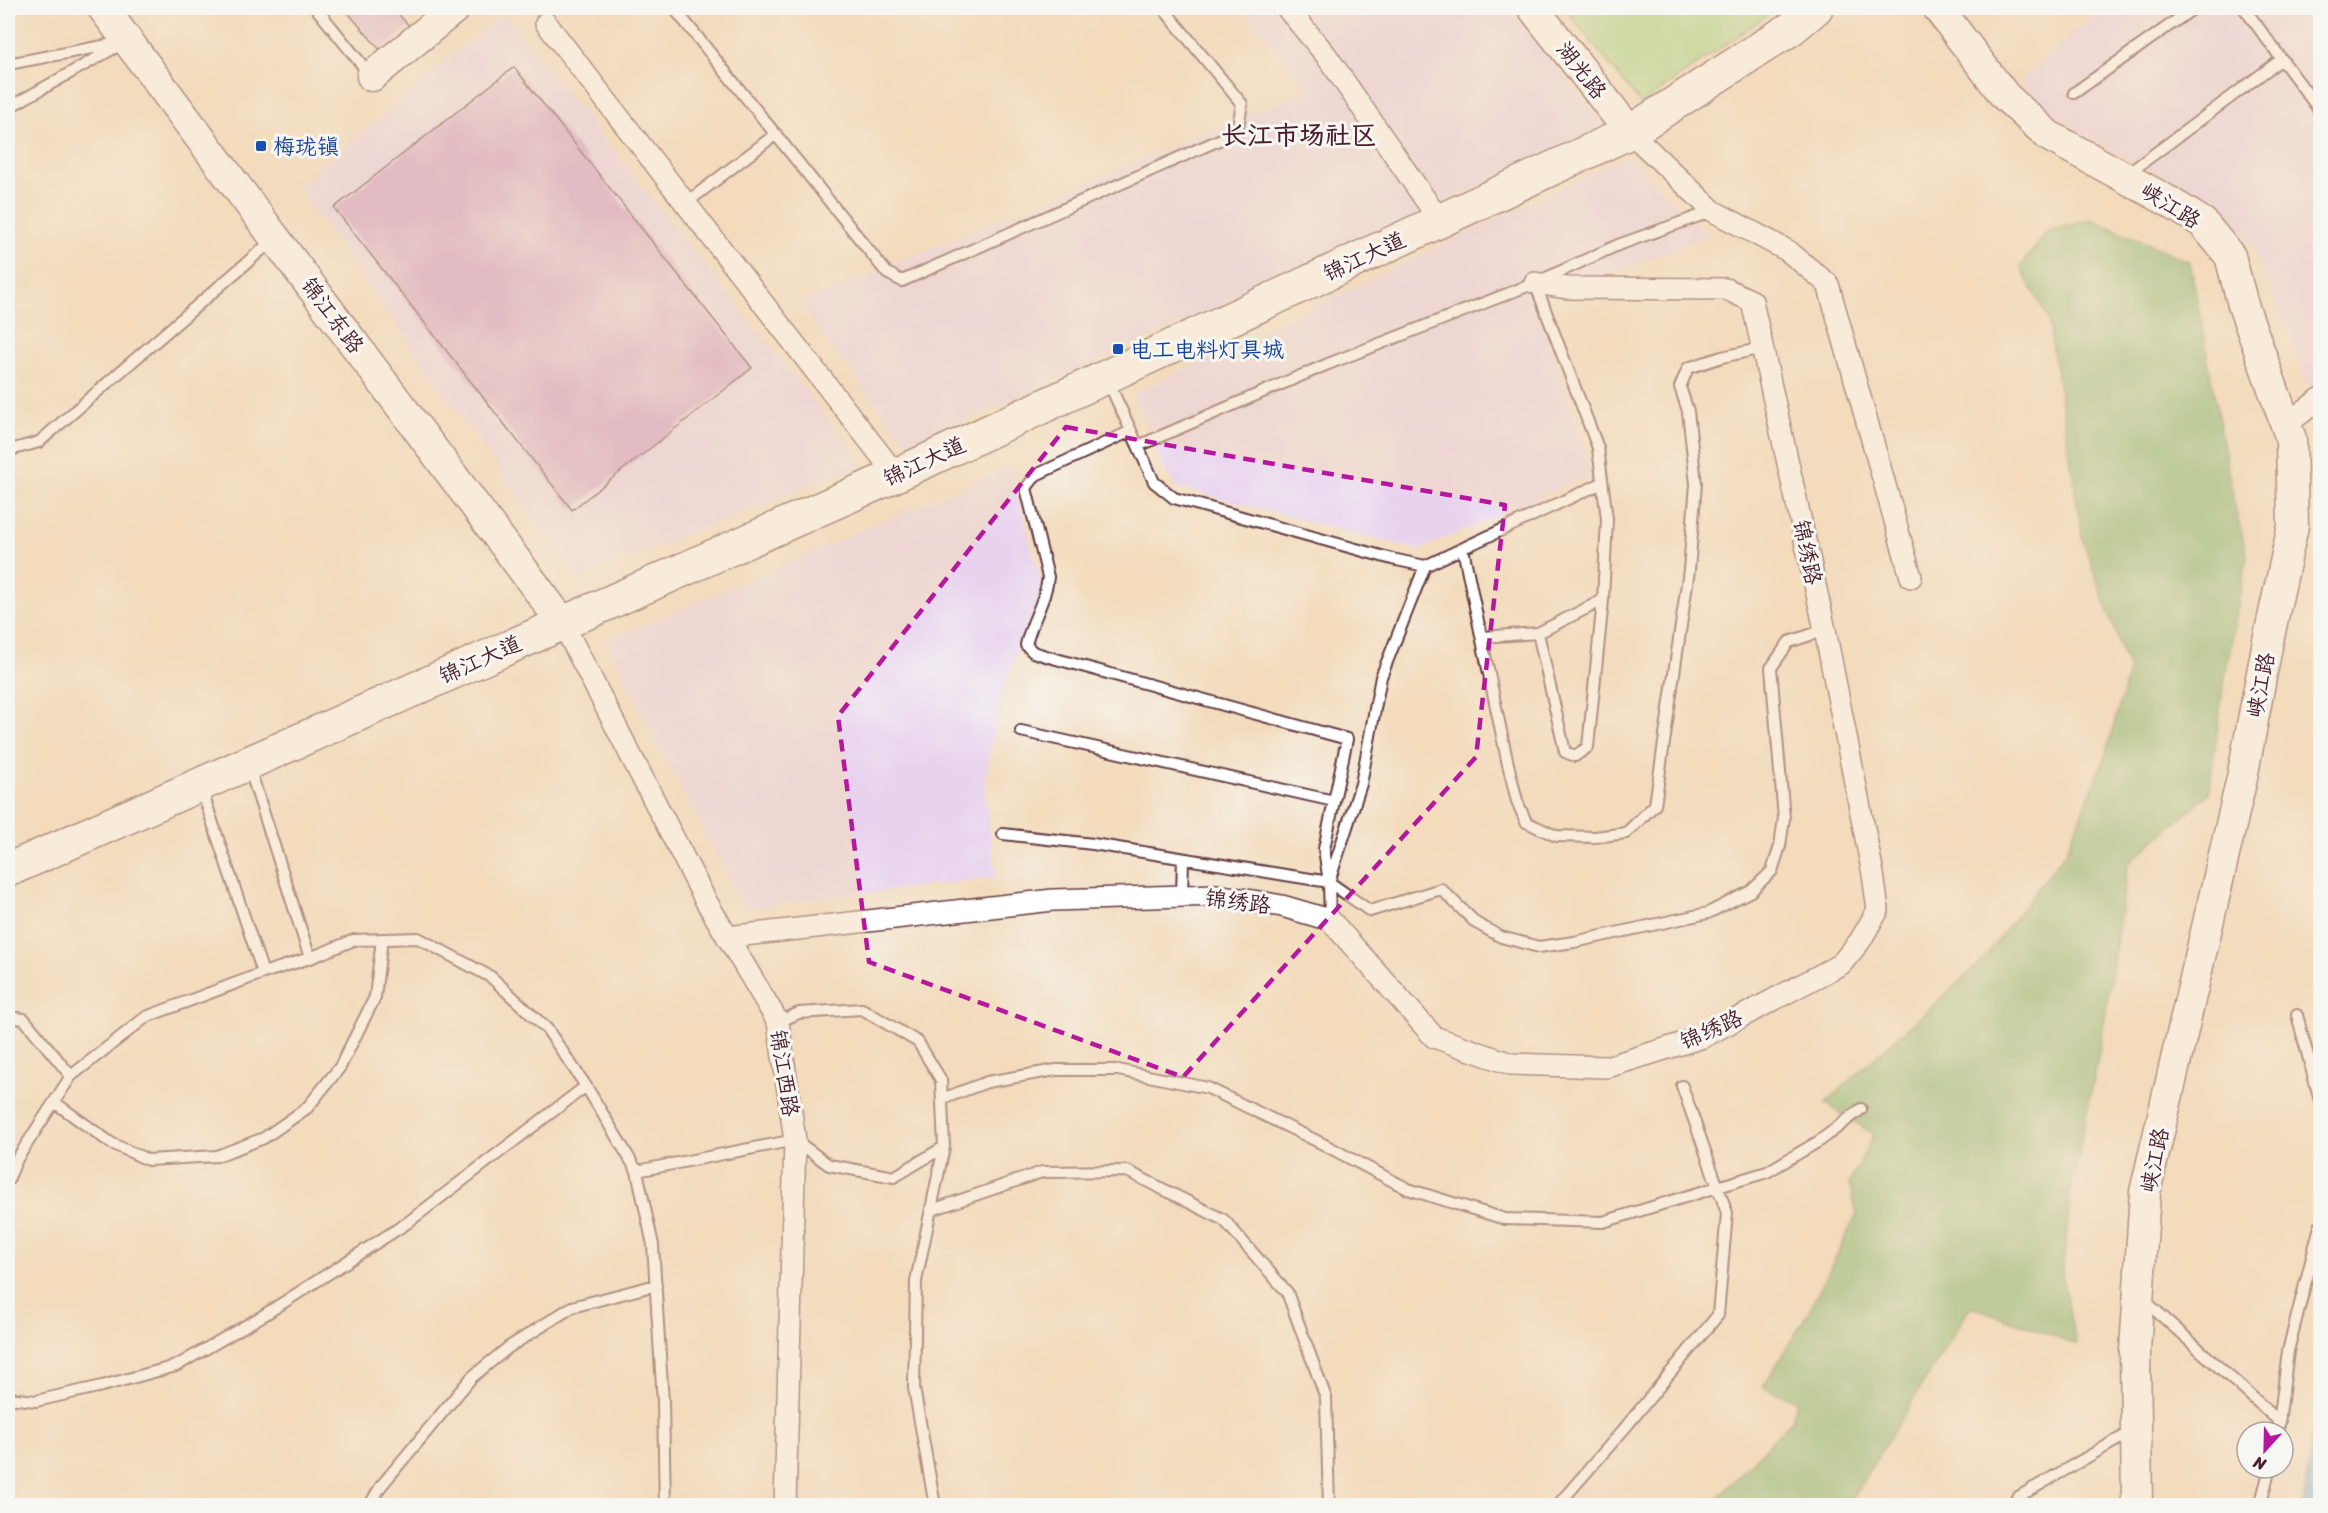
<svg xmlns="http://www.w3.org/2000/svg" width="2328" height="1513" viewBox="0 0 2328 1513" font-family="Sriracha,'LXGW WenKai TC',sans-serif">
	<style>
		.built { fill: #e8d2ee }
		.green { fill: #a4d989; stroke: #777c5a; stroke-width: 1.5 }
		.forest { fill: #83b975; stroke: #666c50; stroke-width: 1.5 }
		.water { fill: #65a7d9; stroke: #586382; stroke-width: 1.5 }
		.building { fill: #cf97ca }
		.lines { fill: none; stroke-linecap: round; stroke-linejoin: round }
		.lane-casing { stroke: #633b41; stroke-width: 14 }
		.street-casing { stroke: #633b41; stroke-width: 24 }
		.secondary-casing { stroke: #633b41; stroke-width: 33 }
		.primary-casing { stroke: #633b41; stroke-width: 36 }
		.lane { stroke: #fff; stroke-width: 10 }
		.street { stroke: #fff; stroke-width: 21 }
		.secondary { stroke: #fff; stroke-width: 30 }
		.primary { stroke: #fff; stroke-width: 33 }
		.marked { fill: none; stroke: #b5179e; stroke-width: 4.5; stroke-dasharray: 12 8; stroke-linejoin: round }
		.transit-dot { fill: #1a4fb4; stroke: #f6f6f2; stroke-width: 2 }
		.labels { text-anchor: middle; stroke-width: 6; stroke-linejoin: round; paint-order: stroke }
		.street-label { font-size: 22px; fill: #4a1f2b; stroke: #f6f6f2 }
		.transit-label { font-size: 22px; fill: #164399; stroke: #f6f6f2; text-anchor: start }
		.quarter-label { font-size: 26px; font-weight: bold; fill: #4a1f2b; stroke: #f6f6f2 }
	</style>
	<rect width="100%" height="100%" fill="#f6f6f2"/>
	<filter id="ink" filterUnits="userSpaceOnUse"><feTurbulence type="fractalNoise" baseFrequency=".0167" numOctaves="2"/><feDisplacementMap in="SourceGraphic" scale="12" xChannelSelector="R" yChannelSelector="G"/><feConvolveMatrix kernelMatrix="1 2 1 2 8 2 1 2 1" color-interpolation-filters="sRGB"/></filter>
	<filter id="wash" filterUnits="userSpaceOnUse"><feTurbulence type="fractalNoise" baseFrequency=".008" numOctaves="4" result="noise"/><feDisplacementMap in="SourceGraphic" scale="24" xChannelSelector="R" yChannelSelector="G"/><feGaussianBlur stdDeviation="1.35" result="paint"/><feColorMatrix in="noise" values="0 0 0 0 0 0 0 0 0 0 0 0 0 0 0 0 0 1.4 0 .05"/><feComposite in="paint" operator="in"/></filter>
	<g filter="url(#wash)">
		<rect width="100%" height="100%" fill="#f3dbbc"/>
		<!-- built -->
		<path class="built" d="M1242,8H1509L1604,125L1402,224L909,447L798,304L1307,90Z
			M2101,8H2320V411L2252,247L2208,196L2110,149L2046,112L2020,81Z
			M503,13L864,464L577,580L298,187Z
			M1627,156L1708,236L1534,302L1587,455L1589,475L1419,550L1177,487L1164,469L1132,394Z
			M1010,466L1042,587L999,698L984,786L996,877L744,909L605,642Z"/>
		<!-- green -->
		<path class="green" d="M1565,8H1777L1641,104Z"/>
		<!-- forest -->
		<path class="forest" d="M2091,219L2190,262L2235,508L2247,555L2223,688L2209,793L2128,864L2101,1043L2072,1185L2062,1276L2076,1344L1971,1306L1848,1505L1710,1506L1791,1421L1797,1401L1763,1387L1809,1311L1857,1214L1849,1184L1874,1134L1825,1103L1981,962L2066,852L2106,754L2129,671L2083,541L2048,318L2020,267L2048,231Z"/>
		<!-- water -->
		<path class="water" d="M2320,1382V1505H2303Z"/>
		<g id="blocks">
			<!-- building -->
			<path class="building" d="M344,8H393L410,27L381,51Z
				M514,67L752,368L572,510L334,208Z"/>
		</g>
	</g>
	<g filter="url(#ink)">
		<use href="#blocks" fill-opacity="0" stroke="#633b41" stroke-width="1.5"/>
		<g class="lines">
			<defs>
				<path id="lane" d="M316,8L371,76
					M674,8L887,273L902,281L1237,132L1242,104L1163,8
					M2244,8L2320,111
					M8,64L119,43
					M2074,93L2194,8
					M8,108L125,42
					M2126,175L2282,59
					M686,203L776,134
					M1535,283L1598,448L1607,519L1603,600L1588,747L1575,756L1565,752L1538,633
					M1107,379L1138,446L1328,364L1535,283L1618,245L1713,211
					M1131,431L1036,475L1026,488L1048,577C1046,601 1031,621 1026,645L1033,652L1049,657L1347,739L1324,849L1329,882
					M1138,446L1154,482L1174,498L1392,559L1425,566L1602,483
					M8,453L10,450L39,442L273,240
					M1463,549L1507,760L1517,801L1526,822L1556,836L1595,837L1626,833L1655,805L1689,570L1696,484L1688,411L1680,387L1688,368L1722,357L1763,348
					M1482,637L1538,633L1603,600
					M1021,731L1334,801
					M249,767L310,958
					M201,788L263,973
					M1003,834L1093,844L1329,882L1370,911L1441,889L1476,923L1501,937L1539,947L1574,942L1708,913L1751,891L1772,871L1780,846L1784,818L1771,668L1789,642L1825,630
					M1182,896L1183,859
					M1330,920L1329,882L1361,784L1381,677L1425,566
					M2297,1015L2320,1101
					M8,1017L24,1019L71,1076
					M778,1022L799,1013L862,1009L918,1042L941,1080L944,1147L916,1281L914,1388L935,1506
					M942,1099L987,1082L1056,1070H1118L1208,1088L1323,1144L1408,1189L1505,1219L1603,1222L1767,1172L1821,1140L1861,1109
					M54,1102L111,1143L148,1160L217,1156L264,1138L307,1108L340,1067L375,997L382,939
					M637,1171L795,1140L829,1165L894,1177L944,1147
					M8,1180L17,1159L71,1076L146,1017L263,973L310,958L354,940L418,938L491,977L547,1029L586,1086L637,1171L653,1245L663,1402L665,1506
					M932,1210L1042,1172L1127,1171L1224,1220L1287,1292L1326,1398L1329,1506
					M2144,1300L2280,1422
					M8,1398L36,1401L102,1386L176,1366L264,1315L407,1223L586,1086
					M2278,1432L2288,1351L2320,1226
					M369,1506L381,1486L472,1377L509,1347L572,1307L656,1285
					M1557,1506L1624,1429L1718,1315L1727,1213L1682,1086
					M2011,1506L2018,1497L2131,1432
					M2260,1506L2270,1468"/>
				<path id="street" d="M1287,8L1326,55L1440,221
					M546,23L896,475
					M1630,132L1713,211L1788,251L1828,284L1911,577
					M2285,425L2320,399
					M562,622L706,901L778,1022L795,1140L785,1506
					M727,937L1053,900L1217,895L1282,906L1330,920L1434,1037L1511,1064L1607,1067L1703,1037L1841,964L1860,941L1878,910L1873,874L1825,630L1752,301L1726,289L1567,288L1535,283"/>
				<path id="secondary" d="M103,8L562,622
					M1533,8L1630,132
					M1938,8L2005,96L2049,136L2168,201L2203,223L2230,256L2243,305L2291,439L2293,526L2268,641L2242,778L2145,1192L2135,1351L2137,1506
					M372,76L455,8"/>
				<path id="primary" d="M8,870L896,475L1630,132L1792,28L1816,8"/>
			</defs>
			<!-- lane casing -->
			<use href="#lane" class="lane-casing"/>
			<!-- street casing -->
			<use href="#street" class="street-casing"/>
			<!-- secondary casing -->
			<use href="#secondary" class="secondary-casing"/>
			<!-- primary casing -->
			<use href="#primary" class="primary-casing"/>
			<!-- lane -->
			<use href="#lane" class="lane"/>
			<!-- street -->
			<use href="#street" class="street"/>
			<!-- secondary -->
			<use href="#secondary" class="secondary"/>
			<!-- primary -->
			<use href="#primary" class="primary"/>
		</g>
	</g>
	<!-- marked area -->
	<path d="M0 0H2328V1513H0ZM1066,427L1505,505L1476,757L1183,1077L869,962L838,716Z" fill="#f3dbbc" fill-opacity=".55" fill-rule="evenodd"/>
	<path class="marked" d="M1066,427L1505,505L1476,757L1183,1077L869,962L838,716Z"/>
	<!-- markers -->
	<g class="transit-dot">
		<rect x="255" y="140" width="12" height="12" rx="3"/>
		<rect x="1112" y="343" width="12" height="12" rx="3"/>
	</g>
	<g class="labels">
		<!-- street labels -->
		<g class="street-label">
			<text transform="translate(1582 70) rotate(52)" y="8">湖光路</text>
			<text transform="translate(2171 205) rotate(32)" y="8">峡江路</text>
			<text transform="translate(1364 256) rotate(-25)" y="8">锦江大道</text>
			<text transform="translate(333 315) rotate(53)" y="8">锦江东路</text>
			<text transform="translate(924 461) rotate(-25)" y="8">锦江大道</text>
			<text transform="translate(1808 552) rotate(78)" y="8">锦绣路</text>
			<text transform="translate(480 659) rotate(-24)" y="8">锦江大道</text>
			<text transform="translate(2260 685) rotate(-79)" y="8">峡江路</text>
			<text transform="translate(1238 901) rotate(7)" y="8">锦绣路</text>
			<text transform="translate(1711 1029) rotate(-24)" y="8">锦绣路</text>
			<text transform="translate(785 1073) rotate(81)" y="8">锦江西路</text>
			<text transform="translate(2154 1160) rotate(-78)" y="8">峡江路</text>
		</g>
		<!-- transit labels -->
		<g class="transit-label">
			<text x="273" y="154">梅珑镇</text>
			<text x="1130" y="357">电工电料灯具城</text>
		</g>
		<!-- quarter labels -->
		<g class="quarter-label">
			<text x="1299" y="144">长江市场社区</text>
		</g>
	</g>
	<!-- margin -->
	<rect width="2328" height="1513" fill="none" stroke="#f6f6f2" stroke-width="30"/>
	<!-- north arrow -->
	<g transform="translate(2265 1450) rotate(202)"><circle r="28" fill="#f6f6f2" stroke="#b1a0a2" stroke-width="1.5"/>
	<path d="M0-4.5L10 22L0 15L-10 22Z" fill="#b5179e"/>
	<text y="-9" font-size="16" font-weight="bold" text-anchor="middle" fill="#4a1f2b">N</text>
	</g>
</svg>
